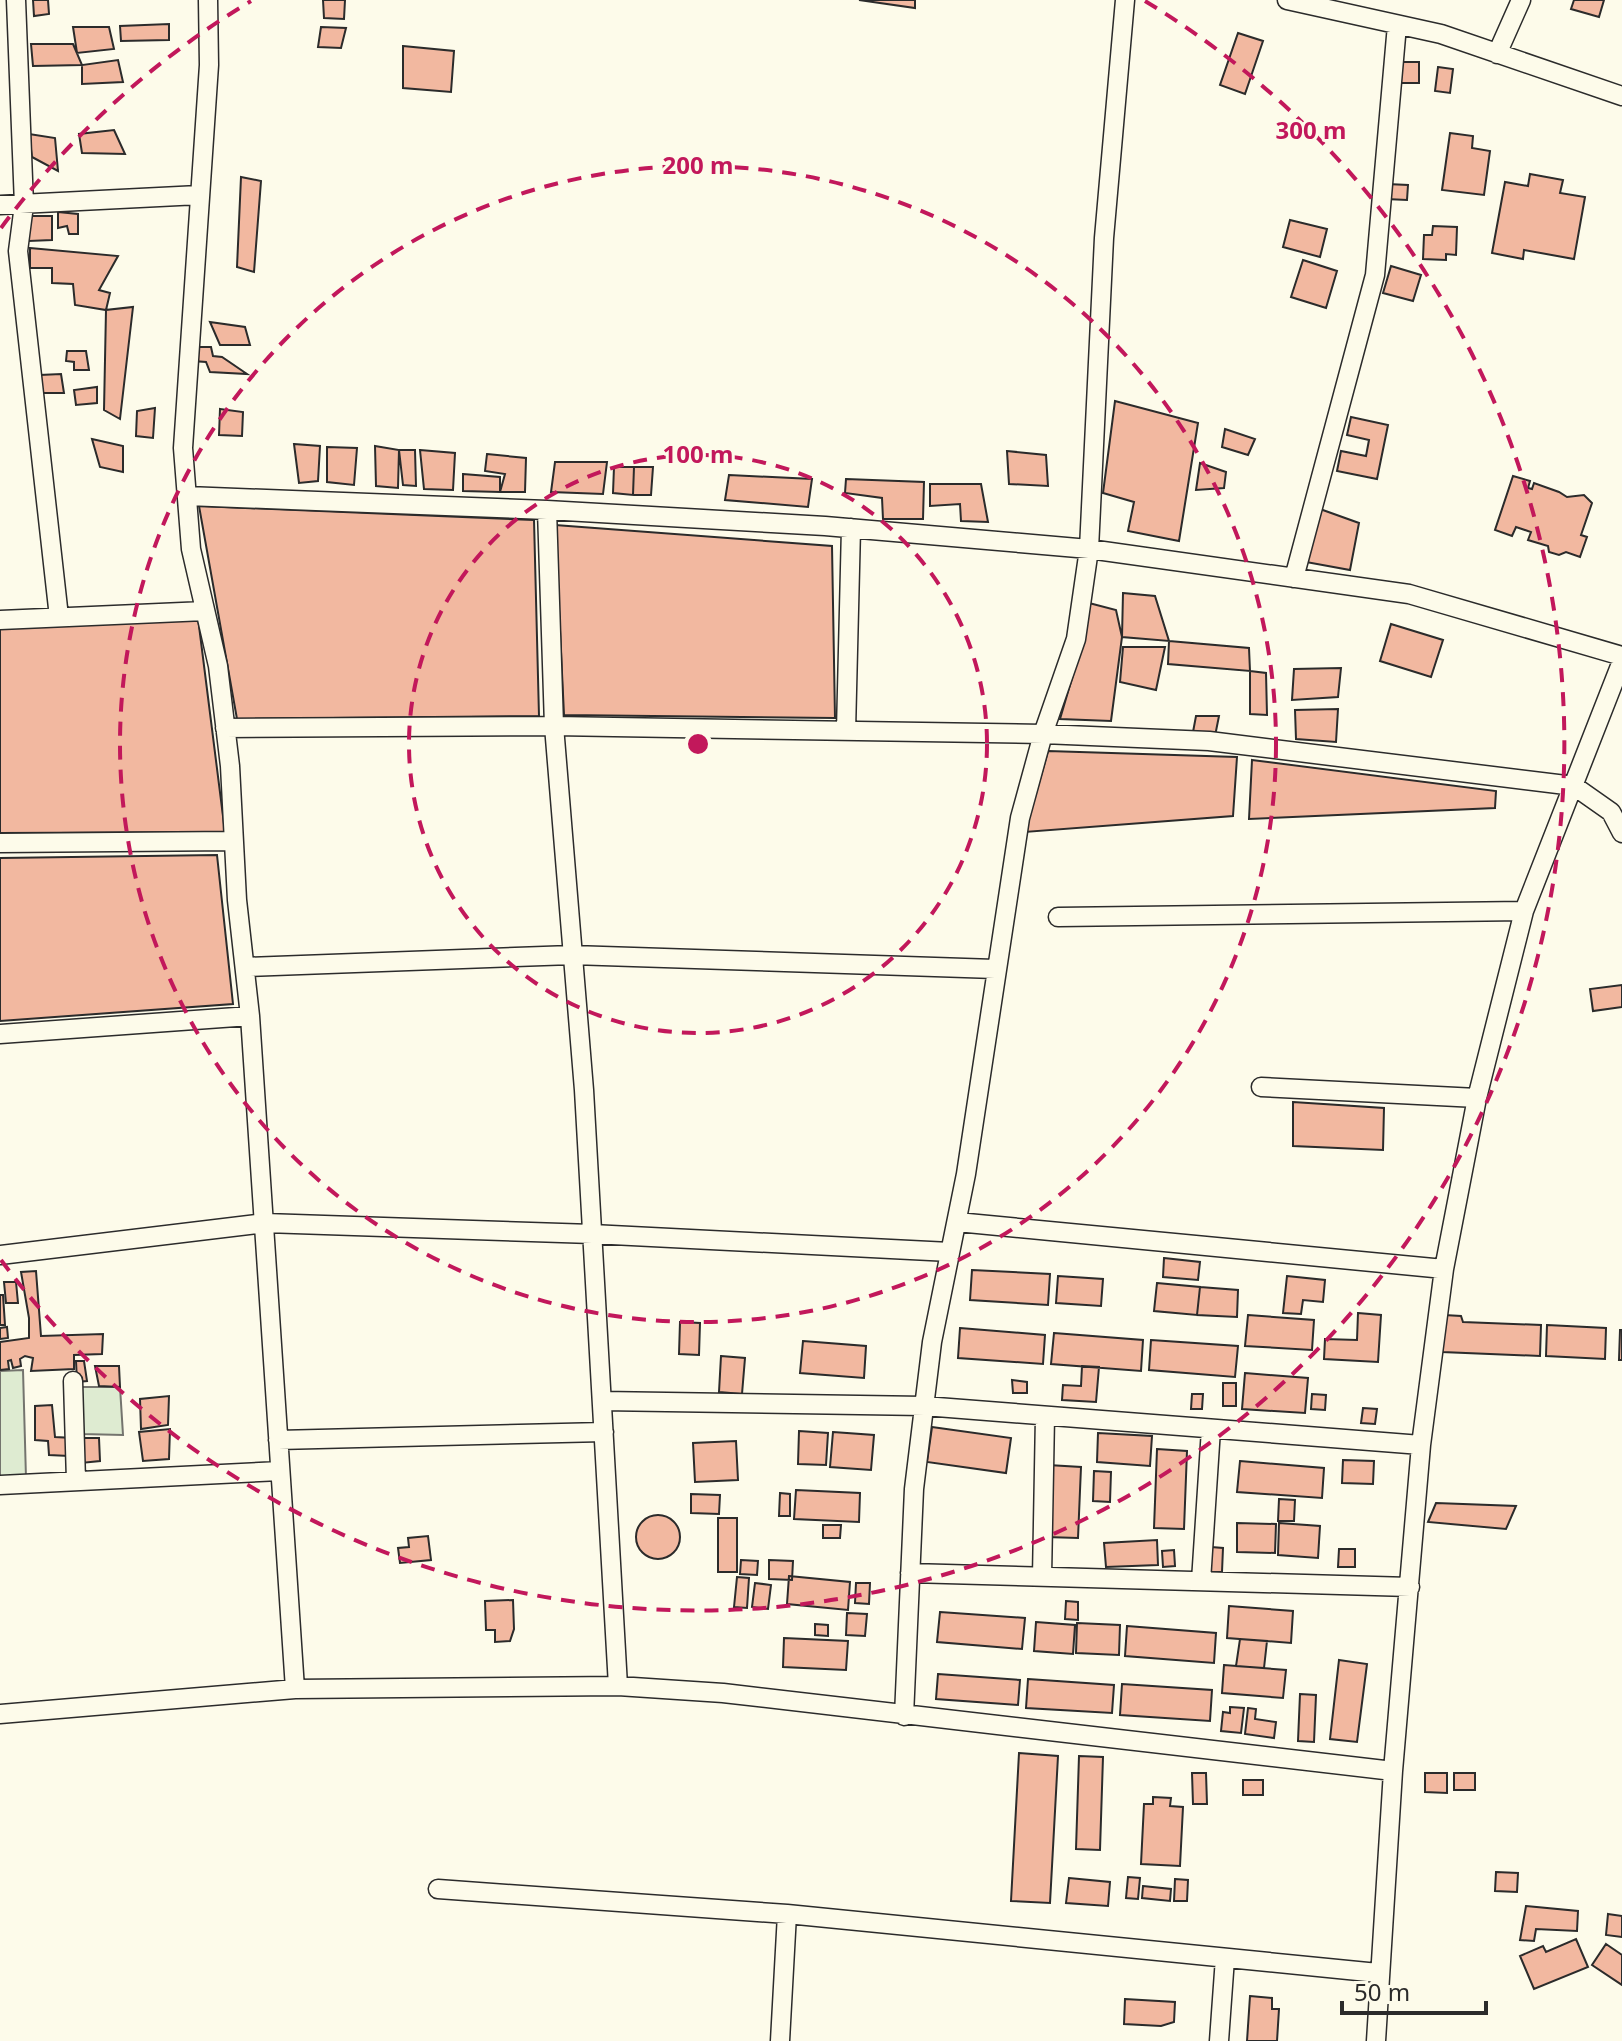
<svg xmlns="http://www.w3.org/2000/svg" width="1622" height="2041" viewBox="0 0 1622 2041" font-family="'Noto Sans',sans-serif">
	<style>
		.green { fill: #deebd1; stroke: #74746e; stroke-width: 2 }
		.building { fill: #f2b8a0; stroke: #2b2b2b; stroke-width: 2 }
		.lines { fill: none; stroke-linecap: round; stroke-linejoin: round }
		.minor-casing { stroke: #2b2b2b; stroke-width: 21 }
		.minor { stroke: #fdfbea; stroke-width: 18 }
		.ring { fill: none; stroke: #c2185b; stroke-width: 4; stroke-dasharray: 14 10 }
		.centre { fill: #c2185b; stroke: #fdfbea; stroke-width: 4 }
		.ring-label { font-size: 24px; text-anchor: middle; font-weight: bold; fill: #c2185b; stroke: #fdfbea; stroke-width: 6; stroke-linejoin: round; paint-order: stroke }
	</style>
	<rect width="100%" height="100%" fill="#fdfbea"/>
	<!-- green -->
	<path class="green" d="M23,1370L26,1478L0,1480V1371Z
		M77,1387H120L123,1435L82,1434Z"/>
	<!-- building -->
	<path class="building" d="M33,0H48L49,14L34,16Z
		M323,0H345L344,19L324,18Z
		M859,0H915V8Z
		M1574,0H1604L1599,17L1571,9Z
		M169,24V40L121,41L120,26Z
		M73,27H109L114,49L77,53Z
		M321,27L346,28L341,48L318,47Z
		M1238,33L1263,41L1245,94L1220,85Z
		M31,44H73L82,65L33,66Z
		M403,46L454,51L451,92L403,88Z
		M118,60L123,82L82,84V65Z
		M1401,62H1419V83H1400Z
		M1438,67L1453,69L1450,93L1435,91Z
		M114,130L125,154L82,153L79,134Z
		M1450,133L1473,136L1472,148L1490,151L1484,195L1442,190Z
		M29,134L55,138L58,171L32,157Z
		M1530,174L1563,180L1560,193L1585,197L1574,259L1524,250L1523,259L1492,253L1505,182L1528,186Z
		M241,177L261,181L254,272L237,267Z
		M1387,184L1408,185L1407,200L1386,199Z
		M58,212L78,214V234H69L67,226L58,228Z
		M29,216H52V240L29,241Z
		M1290,220L1327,229L1320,257L1283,247Z
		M1433,226L1457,227L1456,255L1446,254V260L1423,259L1424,235H1432Z
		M30,248L118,256L99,290L110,293L106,310L75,305L73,284L52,283V268H30Z
		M1303,260L1337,271L1326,308L1291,297Z
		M1391,266L1421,275L1413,301L1383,293Z
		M133,307L120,419L104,410L106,310Z
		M210,322L245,327L250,345H220Z
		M195,347H211L213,356L222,357L247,374L210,372L206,362L193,361Z
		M67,351H86L89,370H74V362L66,361Z
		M61,374L64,393H42L40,375Z
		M97,387V403L76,405L74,390Z
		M1115,401L1198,423L1179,541L1128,531L1134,502L1103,493Z
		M155,408L153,438L136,436L137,411Z
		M220,409L243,412L242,436L219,435Z
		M1351,417L1388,425L1377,479L1337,471L1341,451L1366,456L1369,440L1347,435Z
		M1225,429L1255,439L1248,455L1222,447Z
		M92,439L123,446V472L100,467Z
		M294,444L320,446L318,481L299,483Z
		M375,446L399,450L398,488L376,486Z
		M327,447L357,448L354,485L327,482Z
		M399,450H415L416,486L403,485Z
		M420,450L455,453L453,490L424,489Z
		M1007,451L1046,455L1048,486L1009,484Z
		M487,454L526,458L525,492H500L505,474L485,471Z
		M555,462H607L603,494L551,492Z
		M1200,463L1226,472L1224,488L1196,490Z
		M614,467H634L633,495L613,493Z
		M634,467H653L651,495H633Z
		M463,474L500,477V492L463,491Z
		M729,475L812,479L808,507L725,500Z
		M1513,476L1530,481L1528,488L1532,489L1534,483L1559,492L1567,497L1584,495L1592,503L1581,535L1587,537L1580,557L1566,552L1559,555L1549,552L1548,546L1528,540L1531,532L1516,527L1512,536L1495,530Z
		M846,479L924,482L923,519H883L882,498L845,493Z
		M930,484H981L988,522L961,521L960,504L930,506Z
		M199,506L534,520L539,716L237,719Z
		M1320,509L1359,523L1350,570L1306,562Z
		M555,525L832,546L835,718L564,715Z
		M1123,593L1155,596L1169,641L1122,637Z
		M1089,603L1116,610L1122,637L1111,721L1060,719L1082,644Z
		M198,618L225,832L0,833V627Z
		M1391,624L1443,640L1431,677L1380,661Z
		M1169,641L1249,648L1250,671L1168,664Z
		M1123,647H1165L1156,690L1120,682Z
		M1341,668L1338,697L1292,700L1294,669Z
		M1250,671L1266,673L1267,715L1250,714Z
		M1338,709L1336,742L1296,739L1295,710Z
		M1196,716H1219L1215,736L1193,732Z
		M1048,751L1237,757L1233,816L1025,832Z
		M1252,760L1496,791L1495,808L1249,819Z
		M217,855L233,1004L0,1021V858Z
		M1622,985V1007L1593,1011L1590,989Z
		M1293,1102L1384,1108L1383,1150L1293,1146Z
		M1164,1258L1200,1262L1198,1280L1163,1277Z
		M972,1270L1050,1274L1048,1305L970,1300Z
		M36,1271L41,1336L103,1334L102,1354L74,1355V1369L31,1371L33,1358L25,1356L20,1359L21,1366L13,1368L11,1360L8,1361L9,1369L0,1370V1342L29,1338V1318L21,1272Z
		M1058,1276L1103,1279L1101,1306L1056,1303Z
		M1287,1276L1325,1280L1323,1302L1303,1300L1301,1314L1283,1313Z
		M4,1282H16L18,1303H6Z
		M1157,1283L1200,1287L1197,1315L1154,1311Z
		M1200,1287L1238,1290L1237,1317L1197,1315Z
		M0,1295H3L5,1325H0Z
		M1358,1313L1381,1315L1378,1362L1324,1359L1325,1339L1357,1340Z
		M1248,1315L1314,1320L1312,1350L1245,1346Z
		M1444,1315L1461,1316L1463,1322L1541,1325L1540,1356L1442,1352Z
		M680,1322L700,1323L699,1355L679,1354Z
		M1547,1325L1606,1328L1605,1359L1546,1356Z
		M7,1327L8,1338L0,1339V1328Z
		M960,1328L1045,1335L1043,1364L958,1358Z
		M1620,1330H1622V1360H1619Z
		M1054,1333L1143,1340L1141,1371L1051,1364Z
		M1151,1340L1238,1346L1235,1377L1149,1370Z
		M803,1341L866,1346L864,1378L800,1373Z
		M721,1356L745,1358L742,1394L719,1392Z
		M76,1361H84L87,1381L77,1382Z
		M95,1366H119L120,1387L99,1386Z
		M1082,1366L1099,1367L1096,1402L1062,1400L1063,1385L1081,1386Z
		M1245,1373L1308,1378L1305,1413L1242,1409Z
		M1012,1380L1027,1382V1393H1013Z
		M1223,1383H1236V1406H1223Z
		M1192,1394H1203L1202,1409H1191Z
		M1312,1394L1326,1395L1325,1410L1311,1409Z
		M169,1396L168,1425L141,1429L140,1399Z
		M52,1405L55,1437L73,1438L69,1456L49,1455L48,1441L35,1440V1406Z
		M1363,1408L1377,1409L1375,1424L1361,1423Z
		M932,1427L1011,1438L1006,1473L927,1462Z
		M170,1429L169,1459L143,1461L139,1432Z
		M799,1431L828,1433L826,1465L798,1464Z
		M833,1432L874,1435L871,1470L830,1467Z
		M1098,1433L1152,1436L1150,1466L1097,1462Z
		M80,1438H99L100,1461L81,1463Z
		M736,1441L738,1480L695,1482L693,1443Z
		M1157,1449L1187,1451L1184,1529L1154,1528Z
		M1343,1460L1374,1461L1373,1484L1342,1483Z
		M1240,1461L1324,1468L1322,1498L1237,1492Z
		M1048,1465L1081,1467L1078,1538L1046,1537Z
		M1094,1471L1111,1472L1110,1502L1093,1501Z
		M796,1490L860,1493L859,1522L794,1519Z
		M780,1493L790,1494V1516H779Z
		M691,1494L720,1495L719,1514L691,1513Z
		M1279,1499L1295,1500L1294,1521H1278Z
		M1436,1503L1516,1506L1506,1529L1428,1522Z
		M636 1537a22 22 0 1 1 44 0a22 22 0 1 1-44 0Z
		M718,1518H737V1572H718Z
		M1237,1523L1276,1524L1275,1553L1237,1552Z
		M1279,1523L1320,1526L1318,1558L1278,1555Z
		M823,1525H841L840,1538H823Z
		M428,1536L431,1560L400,1563L398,1548L409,1547L408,1538Z
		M1157,1540L1158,1565L1106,1567L1104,1543Z
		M1211,1547L1223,1548L1222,1572H1210Z
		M1339,1549H1355V1567H1338Z
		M1174,1550L1175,1566L1163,1567L1162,1551Z
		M741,1560L758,1561L757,1575L740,1574Z
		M769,1560L793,1561L792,1580L769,1579Z
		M789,1576L850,1582L848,1610L787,1604Z
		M737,1577L749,1578L747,1608L734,1607Z
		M755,1583L771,1585L768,1609L752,1607Z
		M856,1583H870L869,1604L855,1603Z
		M513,1600L514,1629L510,1641L495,1642V1630H486L485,1601Z
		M1066,1601L1078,1602V1620L1065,1619Z
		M1229,1606L1293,1611L1291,1643L1227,1638Z
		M940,1612L1025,1618L1022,1649L937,1642Z
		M847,1613L867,1614L865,1636L846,1635Z
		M1036,1622L1075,1625L1073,1654L1034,1651Z
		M1077,1623L1120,1625L1119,1655L1076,1653Z
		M815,1624L828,1625V1636L815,1635Z
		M1127,1626L1216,1633L1214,1663L1125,1656Z
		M784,1638L848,1641L846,1670L783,1667Z
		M1240,1639L1267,1641L1264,1668L1236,1666Z
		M1339,1660L1367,1664L1357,1742L1330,1739Z
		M1224,1665L1286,1670L1283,1698L1222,1693Z
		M938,1674L1020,1680L1018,1705L936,1699Z
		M1028,1679L1114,1685L1112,1713L1026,1708Z
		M1122,1684L1212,1690L1210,1721L1120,1715Z
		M1300,1694L1316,1695L1314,1742L1298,1741Z
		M1230,1707L1244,1708L1241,1733L1221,1731L1223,1712L1230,1713Z
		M1248,1708L1256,1709L1255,1719L1276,1722L1274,1738L1245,1734Z
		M1019,1753L1058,1756L1050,1903L1011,1901Z
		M1079,1756L1103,1757L1100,1850L1076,1849Z
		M1192,1773H1206L1207,1804H1193Z
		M1425,1773H1447V1793L1425,1792Z
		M1454,1773H1475V1790H1454Z
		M1243,1780H1263V1795H1243Z
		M1153,1797L1171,1798L1170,1806L1183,1807L1180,1866L1141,1864L1144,1804H1153Z
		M1496,1872L1518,1873L1517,1892L1495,1891Z
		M1128,1877L1140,1878L1138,1899L1126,1898Z
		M1069,1878L1110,1882L1108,1906L1066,1903Z
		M1175,1879L1188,1880L1187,1901H1174Z
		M1143,1886L1171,1889L1170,1901L1142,1898Z
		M1526,1906L1578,1911L1577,1931L1536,1929L1534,1941L1520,1940Z
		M1608,1914L1622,1916V1937L1606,1935Z
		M1576,1939L1588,1967L1534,1989L1520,1956L1543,1946L1546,1952Z
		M1606,1944L1622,1955V1985L1592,1965Z
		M1250,1996L1272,1998V2009H1279L1277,2041H1247Z
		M1125,1999L1175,2002L1174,2022L1161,2026L1124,2024Z"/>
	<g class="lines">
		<defs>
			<path id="minor" d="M16,0L24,205L18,251L59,617
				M208,0L209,65L183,448L191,549L218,666L230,766L237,900L250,1016L295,1689
				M1287,0L1441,34L1622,96
				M1497,54L1521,0
				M0,205L199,195
				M187,496L547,510L825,526L1089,549L1409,594L1622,656
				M547,510L554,726L584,1090L618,1686
				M1294,578L1375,275L1397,25
				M0,620L205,611
				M225,728L554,726L1043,734L1209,741L1574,786L1611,812L1622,833
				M846,731L851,528
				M0,843L234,841
				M1058,917L1524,911
				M245,967L572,955L995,969
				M0,1034L250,1016
				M1261,1087L1477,1098
				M957,1222L1444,1269
				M0,1255L265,1223L592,1234L950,1252
				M73,1381L76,1481
				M602,1401L924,1406L1421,1445
				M278,1440L604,1432
				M0,1485L280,1471
				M910,1573L1410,1587
				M1042,1577L1045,1416
				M1201,1581L1211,1429
				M0,1714L295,1689L618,1686L723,1693L1393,1771
				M904,1716L914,1489L932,1342L966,1174L1020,818L1043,734L1076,639L1089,549L1104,238L1125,0
				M438,1889L787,1914L1378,1973
				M780,2041L787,1914
				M1219,2041L1225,1958
				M1376,2041L1393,1771L1421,1445L1444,1269L1477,1098L1524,911L1622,661"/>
		</defs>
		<!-- minor casing -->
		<use href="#minor" class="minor-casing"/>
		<!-- minor -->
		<use href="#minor" class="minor"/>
	</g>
	<!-- distance rings -->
	<g class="ring">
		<circle cx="698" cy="744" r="289"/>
		<circle cx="698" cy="744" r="578"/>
		<path d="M1 228A867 867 0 0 1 251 1M1145 1A867 867 0 1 1 1 1260"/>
	</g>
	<circle cx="698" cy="744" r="12" class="centre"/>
	<g class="ring-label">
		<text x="1311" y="139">300 m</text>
		<text x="698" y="174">200 m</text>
		<text x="698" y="463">100 m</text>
	</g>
	<!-- scale -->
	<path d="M1342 2001v12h144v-12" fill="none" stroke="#2b2b2b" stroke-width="4"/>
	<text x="1354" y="2001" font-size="24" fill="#2b2b2b" stroke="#fdfbea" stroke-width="6" paint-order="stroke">50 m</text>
</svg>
